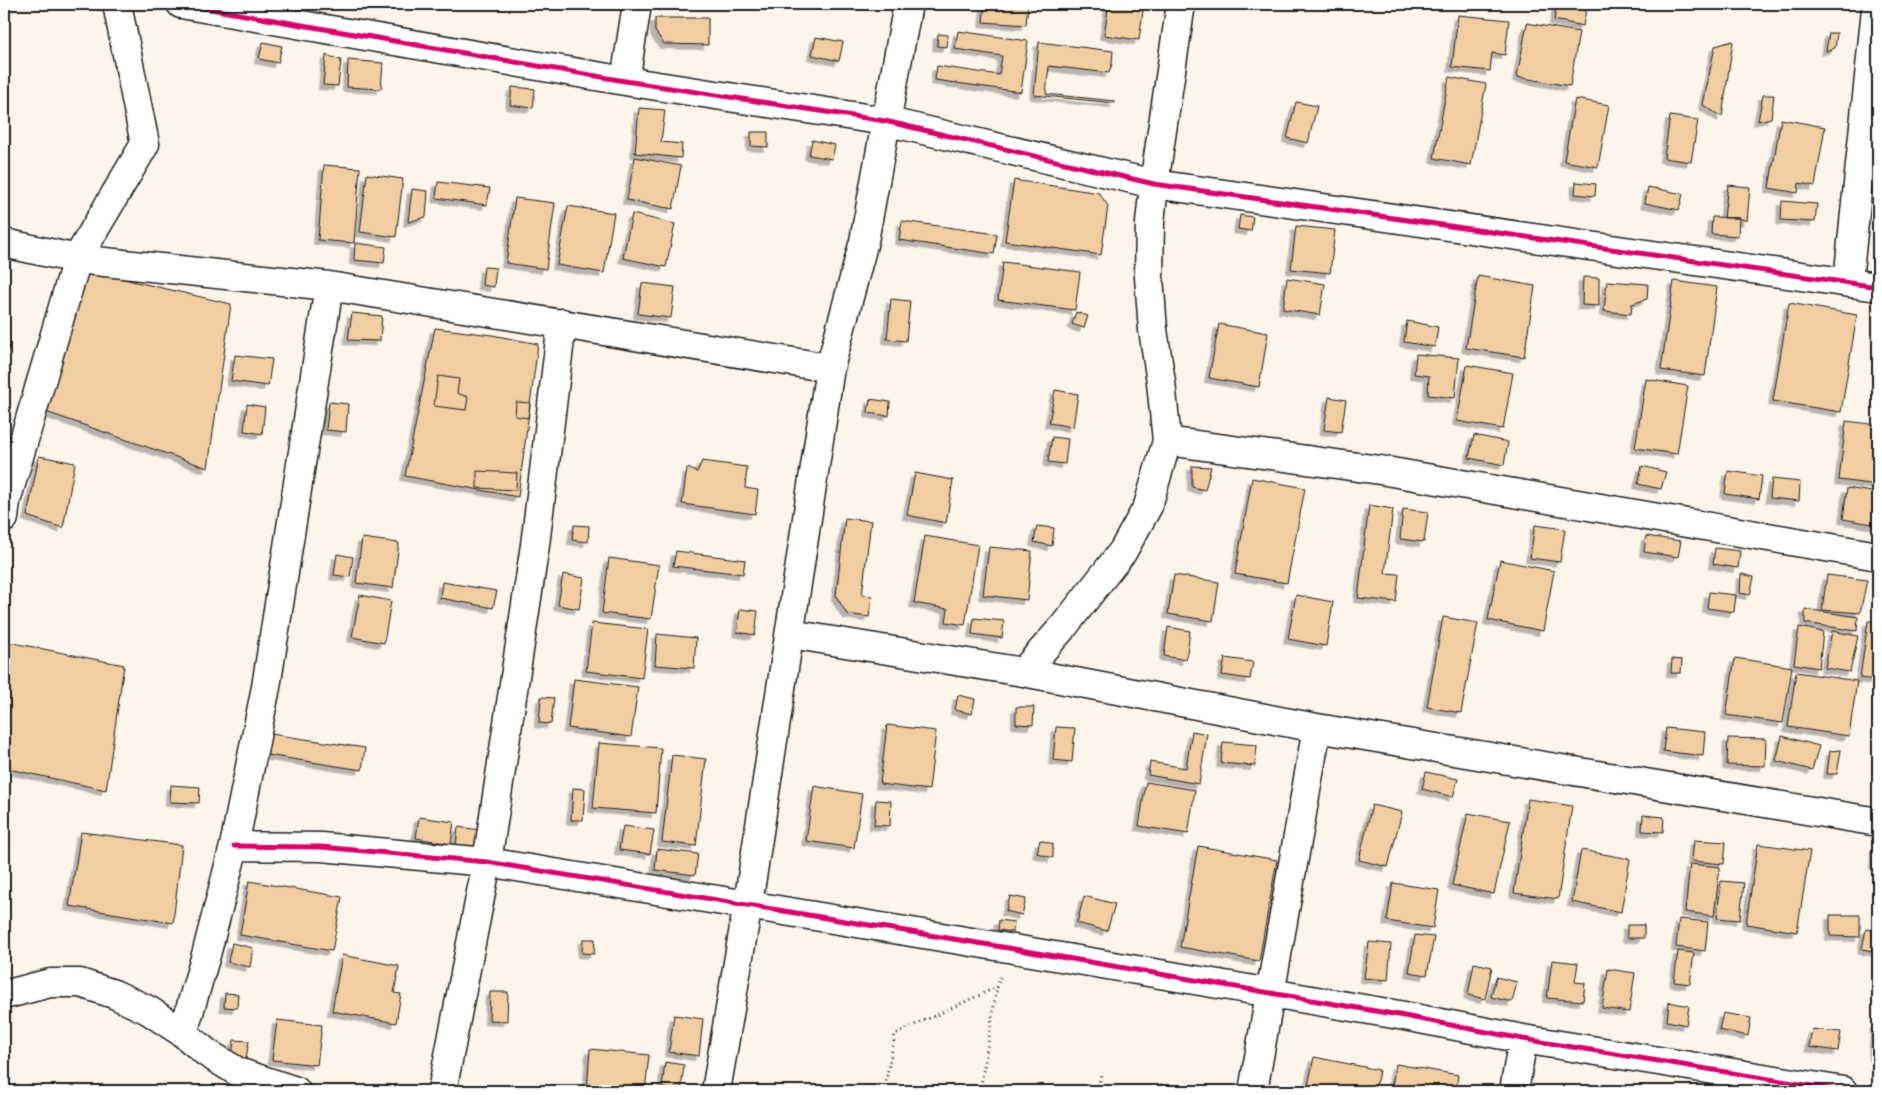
<svg xmlns="http://www.w3.org/2000/svg" width="1882" height="1095" viewBox="0 0 1882 1095" font-family="Mali,sans-serif">
	<style>
		.building { fill: #f1cda1; stroke: #1c1c1c; filter: url(#shadow) }
		.lines { fill: none; stroke-linecap: round; stroke-linejoin: round }
		.minor-casing { stroke: #1c1c1c; stroke-width: 31 }
		.path { stroke: #1c1c1c; stroke-width: 3; stroke-dasharray: 1 4; stroke-linecap: butt }
		.minor { stroke: #fff; stroke-width: 28 }
		.cycleway-casing { stroke: #fff; stroke-width: 8 }
		.cycleway { stroke: #d6006c; stroke-width: 5 }
	</style>
	<defs>
		<filter id="shadow"><feDropShadow dx="-4.5" dy="4.5" stdDeviation="0" flood-color="#0004"/></filter>
	</defs>
	<rect width="100%" height="100%" fill="#fcf5ec"/>
	<filter id="ink" filterUnits="userSpaceOnUse"><feTurbulence type="fractalNoise" baseFrequency=".02" numOctaves="2"/><feDisplacementMap in="SourceGraphic" scale="10" xChannelSelector="R" yChannelSelector="G"/><feConvolveMatrix kernelMatrix="1 2 1 2 8 2 1 2 1" color-interpolation-filters="sRGB"/></filter>
	<g filter="url(#ink)">
		<!-- building -->
		<path class="building" d="M985,4H1028L1026,25L983,22Z
			M1109,4H1144L1139,40L1104,35Z
			M1557,4H1587L1583,26L1554,20Z
			M1458,15L1509,20L1505,55L1492,53L1490,71L1452,67Z
			M655,18H708V45L664,44L655,31Z
			M1527,23L1579,32L1570,86L1517,77Z
			M958,31L1028,41L1021,92L935,80L937,66L999,75L1002,56L955,49Z
			M1829,33H1837L1835,48L1826,51Z
			M938,34L948,35L947,47L937,46Z
			M816,37L843,42L839,61L812,55Z
			M1733,41L1722,117L1703,105L1715,46Z
			M263,42L282,46L278,63L259,59Z
			M1039,42L1113,51L1112,64L1109,73L1049,66L1046,94L1115,101V103L1034,95Z
			M326,55L341,60L338,86L323,85Z
			M348,60L383,63L381,89L347,87Z
			M1449,77L1486,84L1471,165L1434,158Z
			M512,87L535,89L533,108L510,105Z
			M1763,95H1774L1771,118L1758,121Z
			M1575,99L1609,105L1598,167L1564,161Z
			M1296,102L1317,106L1308,143L1287,138Z
			M639,108L665,110L661,142L682,144L681,158L635,153Z
			M1670,116L1698,120L1691,162L1664,158Z
			M1781,119L1825,127L1815,186L1799,183L1798,193L1769,188Z
			M751,132H768V147L751,146Z
			M812,140L835,145L832,159L809,155Z
			M635,157L681,166L673,209L627,200Z
			M324,165L360,168L354,243L318,240Z
			M367,174L403,179L396,237L360,232Z
			M1014,180L1099,193L1108,206L1101,255L1005,241Z
			M438,182L490,188L487,205L436,198Z
			M1576,182L1596,184L1595,196L1575,194Z
			M1728,185L1750,187L1747,221L1739,218H1724Z
			M1648,187L1683,194L1679,210L1645,203Z
			M412,189L428,191L426,217L408,222Z
			M515,198L555,203L546,269L506,263Z
			M1782,201L1817,204L1815,222L1781,220Z
			M568,206L614,213L604,273L557,265Z
			M632,214L675,224L666,267L623,258Z
			M1240,215L1253,217L1251,231L1238,229Z
			M1712,217L1739,218L1738,236L1711,234Z
			M902,221L997,234L994,254L899,240Z
			M1296,226L1335,230L1330,273L1291,269Z
			M355,243L386,247L384,263L354,260Z
			M1003,262L1080,272L1075,310L998,300Z
			M484,267L496,268L494,287L482,285Z
			M85,270L231,304L208,468L46,412Z
			M1478,276L1535,286L1524,357L1466,348Z
			M1583,277L1599,278V306L1582,305Z
			M1287,278L1325,284L1320,315L1283,309Z
			M1607,281L1648,284L1647,299L1632,304L1631,314L1604,311Z
			M1674,281L1717,287L1705,376L1661,370Z
			M642,283L675,287L671,318L638,314Z
			M891,299L910,301L906,341L887,339Z
			M1789,303L1857,315L1841,412L1773,401Z
			M1076,312L1088,316L1084,328L1072,324Z
			M352,313L382,316L380,341L348,340Z
			M1407,321L1438,327L1435,347L1404,342Z
			M1219,324L1268,333L1259,387L1209,378Z
			M435,328L492,335L538,344L518,497L405,476Z
			M4,346L9,347L4,379Z
			M1416,354L1459,358L1455,398L1428,395L1429,376L1414,374Z
			M235,355L272,359L268,386L231,381Z
			M1467,365L1513,373L1503,429L1457,421Z
			M438,376L459,379L457,393L468,397L466,410L434,406Z
			M1646,379L1688,386L1677,454L1635,448Z
			M1055,390L1078,394L1073,427L1049,423Z
			M1329,397L1346,400L1341,432L1324,430Z
			M870,399L890,402L889,416L868,413Z
			M329,402L348,404L346,432L326,430Z
			M516,402L530,403L528,418L515,416Z
			M247,404L265,407L262,434L244,431Z
			M1846,421L1878,425V485L1839,480Z
			M1474,435L1508,442L1504,465L1469,458Z
			M1052,437L1068,439L1065,464L1048,462Z
			M39,456L75,463L63,528L27,516Z
			M702,461L747,467L745,488L758,490L755,514L682,504L687,468L697,472Z
			M1192,466L1211,467L1205,490L1192,487Z
			M1642,466L1666,472L1661,489L1638,484Z
			M477,471L517,473L516,490L477,488Z
			M1728,471L1762,476L1759,499L1725,494Z
			M915,473L953,480L946,523L907,515Z
			M1252,478L1305,488L1287,583L1235,574Z
			M1772,479L1800,482L1799,501L1770,498Z
			M1847,488L1878,493V525L1843,519Z
			M1369,505L1393,509L1385,573L1399,574L1396,602L1358,598Z
			M1403,509L1428,512L1424,542L1400,539Z
			M845,518L871,521L862,595L872,596L869,617L847,614L836,596Z
			M574,525L589,526L588,542L572,540Z
			M1535,525L1565,529L1560,562L1530,558Z
			M1037,526L1054,528L1052,546L1034,542Z
			M925,536L978,545L965,625L946,622L948,609L914,603Z
			M1646,536L1681,541L1678,557L1644,552Z
			M362,538L399,543L393,588L356,583Z
			M989,547L1032,551L1027,600L983,595Z
			M1715,548L1740,551L1738,568L1713,564Z
			M676,551L745,560L743,574L673,566Z
			M337,554L353,557L350,577L334,575Z
			M609,558L659,565L651,619L602,613Z
			M1500,560L1554,571L1543,631L1488,620Z
			M563,574L584,578L579,609L558,605Z
			M1741,574L1754,577L1750,595L1740,593Z
			M1174,575L1219,582L1213,621L1168,614Z
			M1827,575L1867,580L1860,613L1822,610Z
			M442,582L497,591L493,608L440,598Z
			M1709,592L1736,595L1734,612L1707,608Z
			M360,595L391,601L384,643L352,637Z
			M1296,595L1333,602L1326,646L1288,639Z
			M740,609L758,611L755,635L737,632Z
			M1805,609L1858,617L1857,631L1805,623Z
			M1443,617L1478,623L1461,713L1427,707Z
			M974,618L1004,621L1002,638L972,634Z
			M1868,621L1878,622L1877,680L1860,678Z
			M592,623L648,629L642,678L586,671Z
			M1168,627L1190,631L1186,660L1164,656Z
			M1799,627L1823,632L1819,668L1794,664Z
			M1832,631L1858,636L1850,672L1825,668Z
			M657,634L696,638L694,668L655,665Z
			M8,642L124,665L106,790L4,768V672Z
			M1225,658L1253,662L1250,679L1222,675Z
			M1735,658L1792,667L1783,723L1726,715Z
			M1672,659L1682,660L1681,673H1671Z
			M1796,672L1857,681L1849,736L1788,727Z
			M574,679L638,687L631,737L568,728Z
			M958,695L975,699L972,714L955,710Z
			M541,697L554,698L551,724L539,723Z
			M1016,707H1034L1033,725L1016,724Z
			M887,725L936,731L929,790L880,784Z
			M1056,727L1075,728L1072,762L1053,760Z
			M1666,728L1705,732L1703,756L1663,751Z
			M1192,731L1207,734L1199,784L1148,775L1150,762L1186,768Z
			M271,734L365,748L362,770L267,755Z
			M1782,736L1819,746L1812,770L1776,761Z
			M1728,738L1766,739L1765,766L1727,765Z
			M1223,742L1257,745L1255,766L1221,763Z
			M599,743L661,748L656,813L593,808Z
			M1841,750L1837,774H1827L1830,751Z
			M672,755L706,759L696,846L662,842Z
			M1426,772L1458,779L1453,797L1422,789Z
			M1146,782L1195,790L1188,834L1139,826Z
			M171,785L200,787L199,803L170,802Z
			M814,786L862,794L854,848L806,841Z
			M573,788L585,789L583,820H571Z
			M1528,799L1572,806L1558,899L1514,893Z
			M876,800L891,801L890,826L874,825Z
			M1372,805L1402,812L1388,867L1359,860Z
			M1468,813L1510,821L1494,894L1452,885Z
			M1643,815L1664,817L1663,832L1642,831Z
			M419,817L454,822L451,844L416,838Z
			M623,826L654,830L650,854L619,850Z
			M458,827L480,830L477,849L456,846Z
			M81,832L182,845L173,923L69,906Z
			M1040,840L1053,844V858L1037,853Z
			M1694,840L1726,842L1724,864L1692,861Z
			M1758,844L1810,851L1797,932L1746,924Z
			M1198,846L1277,860L1259,961L1180,947Z
			M1875,846H1878V864H1874Z
			M657,849L698,854L695,875L655,870Z
			M1581,850L1630,859L1621,912L1572,902Z
			M1690,864L1720,867L1714,916L1685,912Z
			M249,881L342,897L332,951L240,935Z
			M1721,881L1744,883L1740,920L1717,918Z
			M1393,883L1439,890L1433,928L1387,921Z
			M1010,896L1026,899L1022,915L1006,911Z
			M1084,896L1115,904L1107,931L1077,923Z
			M1830,915H1860V937L1830,936Z
			M1679,919L1708,922L1705,951L1676,947Z
			M999,920L1014,922L1013,932L998,930Z
			M1627,925H1644V938H1627Z
			M1866,929L1878,931V952L1862,949Z
			M1415,935L1434,937L1427,975L1409,972Z
			M583,939H595L594,954L582,953Z
			M1369,942L1391,944L1388,980L1364,978Z
			M232,943L253,948L250,967L228,962Z
			M1678,951L1694,953L1690,984L1674,982Z
			M342,955L399,966L394,993L401,994L396,1023L332,1011Z
			M1552,960L1578,963L1575,982L1585,983L1583,1001L1547,998Z
			M1474,963L1492,967L1485,999L1468,995Z
			M1608,969L1635,973L1629,1012L1602,1008Z
			M1496,977L1517,982L1512,1002L1491,997Z
			M490,992H508L507,1021L489,1020Z
			M225,993L238,994L237,1008L224,1007Z
			M1669,1002L1689,1006L1686,1025L1667,1021Z
			M1723,1013L1751,1018L1748,1036L1719,1030Z
			M674,1015L703,1019L699,1056L669,1052Z
			M277,1020L322,1025L317,1065L272,1060Z
			M1875,1024H1878V1057L1873,1056Z
			M1812,1029L1841,1032L1838,1051L1809,1047Z
			M234,1040L249,1041L246,1059L232,1057Z
			M590,1049L649,1055L645,1091H587Z
			M1314,1057L1379,1070L1375,1091H1307Z
			M665,1062L684,1065L681,1091L662,1088Z
			M1396,1064L1458,1075L1456,1091H1391Z"/>
		<g class="lines">
			<defs>
				<path id="minor" d="M181,4L625,81L885,121L1154,184L1878,287
					M625,81L637,4
					M4,243L77,259L329,286L830,368
					M1848,281L1876,9
					M1167,441L1380,470L1878,556
					M4,518L6,501L77,259L145,144L117,4
					M790,634L1023,672L1317,728L1878,822
					M1023,672L1064,626L1123,551L1148,506L1167,441L1161,382L1153,330L1149,277L1150,223L1154,184L1181,4
					M234,846L321,847L487,862L1008,948L1399,1015L1523,1039L1843,1091
					M4,995L50,983H80L114,994L148,1010L183,1033L207,1053L238,1072L296,1091
					M183,1033L206,955L234,846L266,687L329,286
					M442,1091L487,862L535,545L562,323
					M716,1091L748,904L830,368L864,241L908,4
					M1253,1091L1317,728
					M1514,1091L1523,1039"/>
			</defs>
			<!-- minor casing -->
			<use href="#minor" class="minor-casing"/>
			<!-- path -->
			<path class="path" d="M884,1091L895,1034L997,987L1000,977
				M980,1091L997,988
				M1098,1091L1101,1073"/>
			<!-- minor -->
			<use href="#minor" class="minor"/>
			<defs>
				<path id="cycleway" d="M181,4L625,81L885,121L1154,184L1878,287
					M234,846L321,847L487,862L1008,948L1399,1015L1523,1039L1843,1091"/>
			</defs>
			<!-- cycleway casing -->
			<use href="#cycleway" class="cycleway-casing"/>
			<!-- cycleway -->
			<use href="#cycleway" class="cycleway"/>
		</g>
	</g>
	<!-- margin -->
	<rect width="1882" height="1095" fill="none" stroke="#fff" stroke-width="20"/>
	<rect x="10" y="10" width="1862" height="1075" fill="none" stroke="#1c1c1c" stroke-width="2" filter="url(#ink)"/>
</svg>
